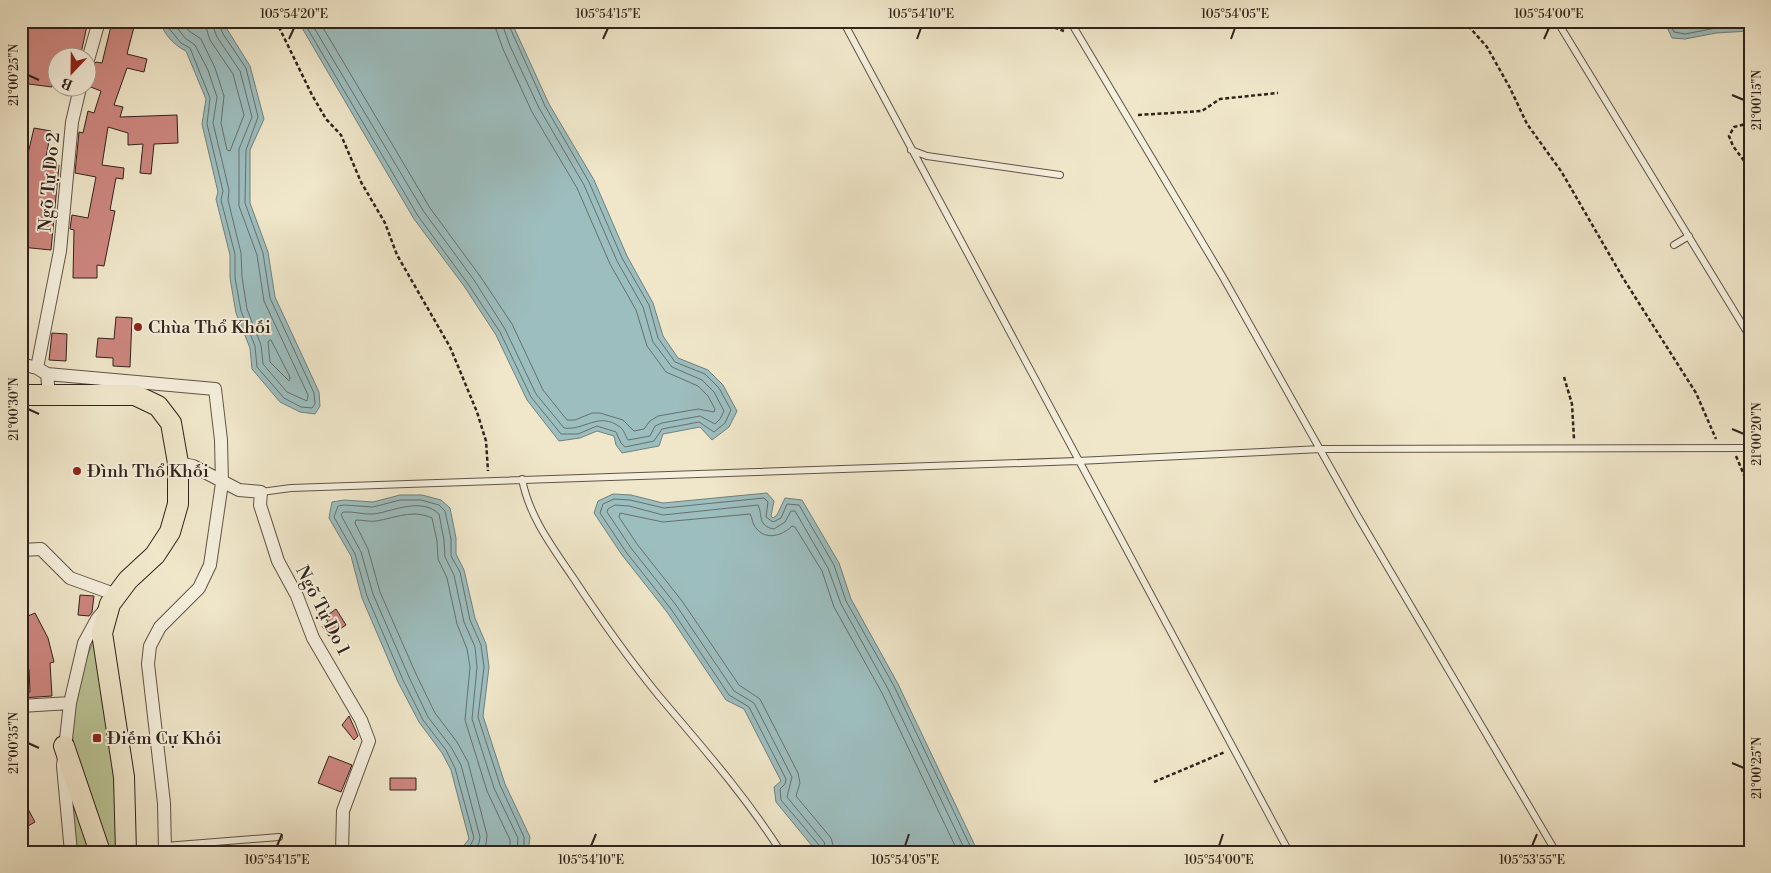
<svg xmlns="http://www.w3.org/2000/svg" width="1771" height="873" viewBox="0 0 1771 873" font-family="'Libre Bodoni',serif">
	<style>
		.green { fill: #bac596; stroke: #757458 }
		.water { fill: #9dbebf; stroke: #71807d }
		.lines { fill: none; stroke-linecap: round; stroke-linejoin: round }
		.shore { stroke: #66706d; stroke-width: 1 }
		.building { fill: #ce8780; stroke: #30231b }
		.service-casing { stroke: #605447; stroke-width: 8 }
		.minor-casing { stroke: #605447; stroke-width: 14 }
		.primary-casing { stroke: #30231b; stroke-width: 22 }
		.path { stroke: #30231b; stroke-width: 2.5; stroke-dasharray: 4 2.5; stroke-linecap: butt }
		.service { stroke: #f5efdd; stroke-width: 6 }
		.minor { stroke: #f5efdd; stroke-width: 12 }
		.primary { stroke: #f0e7ca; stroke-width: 20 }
		.ticks { fill: none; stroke: #30231b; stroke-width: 2 }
		.poi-dot { fill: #8f2418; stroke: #f5efdd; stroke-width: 2 }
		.labels { text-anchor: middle; stroke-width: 4; stroke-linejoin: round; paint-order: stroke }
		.street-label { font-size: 18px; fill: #30231b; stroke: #f5efdd }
		.poi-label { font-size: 18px; fill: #30231b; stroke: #f5efdd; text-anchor: start }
		.neatline { fill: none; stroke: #30231b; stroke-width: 2 }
		.ticks-label { font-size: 12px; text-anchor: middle; fill: #30231b }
	</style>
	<rect width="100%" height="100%" fill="#f0e7ca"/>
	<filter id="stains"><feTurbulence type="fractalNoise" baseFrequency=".004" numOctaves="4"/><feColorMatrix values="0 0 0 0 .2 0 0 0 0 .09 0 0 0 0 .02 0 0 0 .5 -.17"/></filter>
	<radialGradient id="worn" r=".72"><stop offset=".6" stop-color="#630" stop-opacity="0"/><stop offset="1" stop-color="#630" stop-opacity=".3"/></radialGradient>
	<!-- green -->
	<path class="green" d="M97,634L113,758L120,852H106C96,818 82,784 74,749C68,723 83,658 97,634Z
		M72,795L94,852H75Z"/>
	<!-- water -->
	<path class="water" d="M161,21H222L250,66L264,119L250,150V203L268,252L275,297L319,392L320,406L315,414L300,412L280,402L252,369L250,348L236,313L230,278V255L216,199L218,192L202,124L206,99L186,51C175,46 162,33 161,21Z
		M298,21H511L549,104L594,180L627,256L653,303L663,336L678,358L708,370L723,385L737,411L729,427L712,440L700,427L663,434L659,446L622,453L616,445L614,436L597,431L580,438L559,441L527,400L496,335L464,286L414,219Z
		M1658,21H1750V31L1716,33L1685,39L1672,38L1666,25Z
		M767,493L774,501L771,516L773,518L777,515L785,498L802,500L839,563L851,599L898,684L978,852H817L776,802L774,787L781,781L744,709L726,700L667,612L622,555L594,513L598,501L613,494L631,495L663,503Z
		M400,495H422L441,500L450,508L456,538V554L464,570L475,618L486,644L489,667L483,716L505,784L530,837L528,852H462V848L469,839L451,770L442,753L419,722L398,682L362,598L351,556L329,518L332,502L344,500L373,502Z"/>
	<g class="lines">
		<!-- shore -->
		<path class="shore" d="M166,21L167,26L181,43L190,48L210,98L207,124L223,191L221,200L235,254V278L241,311L255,346L257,367L284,398L301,407L312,408L315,404L314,393L270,298L263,253L245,203L246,150L258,117L246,68L223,34L218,21
			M172,21L185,38L195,45L208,70L217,97L213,123L229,190L228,200L241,253L242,277L247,309L261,345L263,364L287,392L307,401L308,395L264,301L257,255L239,206V149L252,117L240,71L217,37L211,21
			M181,21L189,31L201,39L215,68L224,96L221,123L227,150L230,151L244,115L233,74L210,40L204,21
			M303,21L418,216L468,284L500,332L531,397L561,434H578L597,426L616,432L621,443L625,447L654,441L662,429L699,422L714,432L725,423L731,410L719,388L705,374L675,362L658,338L649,305L622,258L589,182L545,106L507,21
			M310,21L424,212L474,280L505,329L536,394L564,428C584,431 599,411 620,427C625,431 625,436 628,440L650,436L655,426L662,423L700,416L715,424L720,419L724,411L714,392L702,380L672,367L653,342L643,307L617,261L584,185L539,108L510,46L501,21
			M319,21L430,208L480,276L512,324L543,390L567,420H575L592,413H600L623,420L634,431L644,429L650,421L658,416L698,409L714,412L715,409L708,396L698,386L666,372L647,346L636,310L610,264L577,188L532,112L503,49L493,21
			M1668,21L1674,32L1685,34L1716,28L1750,27
			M1676,21L1678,26L1685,27L1728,21
			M271,340L290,377L289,381L270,362L268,342Z
			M467,852L474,838L455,768L446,750L423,720L403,680L367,596L355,554L334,517L338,506L344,505L373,507L400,500H421L439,505L445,511L451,539V556L460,572L470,620L481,645L484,667L478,717L500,785L524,837V852
			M473,852L479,843L480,837L461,765L451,747L428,717L409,677L373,594L361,552L341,515L343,512C353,511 364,515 374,514C394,511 421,497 439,514L444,540L445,557L454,575L464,622L475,647L477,667L472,719L494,788L518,838L517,852
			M482,852L486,844L487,835L468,762L457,742L435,713L416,674L380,592L368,549L355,523L356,520C363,520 370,522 376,521C395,518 413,509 432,518L437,541L438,559L447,578L457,624L467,649L470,667L465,720L487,791L510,840V852
			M821,852L819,845L781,800L780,789L785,784L786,779L749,707L729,695L671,609L626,552L600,513L603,504L614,499L630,500L664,508L764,498L768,502L766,517L773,522L781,518L787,504L799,505L834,565L846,601L894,686L973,852
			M827,852L824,842L787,797L792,777L754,703L734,691L676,605L631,548L607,512L608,509L615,505L629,506L663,515L758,505C763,515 757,526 774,529L785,522L791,511H795L828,568L841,604L888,689L966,852
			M835,852L831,838L796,796L800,783L798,773L760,699L739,685L682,601L637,544L619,517L620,513L663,522L750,514C752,517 752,521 754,525C763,541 781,537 792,526L795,527L822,571L834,607L882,693L958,852"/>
	</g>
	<!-- building -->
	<path class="building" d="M21,21L46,24V21H88L80,58H58V76L53,75L52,87L21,83Z
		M112,22L134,27L127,54L147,59L144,72L127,68L114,105L123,107L120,117L177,115L178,143L154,144L151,174L140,173L143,144L128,145V133L108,127L102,165L124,168L123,179L116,178L110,210L115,211L104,266L97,265V278H73L74,230L70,229L72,215L88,218L96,177L75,173L79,132L83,133L88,111L94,113L101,91L88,86V68L93,66L96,62L102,63Z
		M34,128L51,131L45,162L59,165L51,250L21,247V162L25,163L27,158Z
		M116,317L132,318L130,367L113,366V358L96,357L98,338L114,339Z
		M52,333L67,334L66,361L49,360Z
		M80,595L94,596L92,612L89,616L78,615Z
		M336,609L346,625L329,636L322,626L328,622L325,617Z
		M35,613L48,638L54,662L50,663L52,696L21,698V693L30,692L29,669L21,670V619Z
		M349,716L358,736L354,740L342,725Z
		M329,756L352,765L341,792L318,783Z
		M390,778H416V790H390Z
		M21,796L35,822L21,830Z"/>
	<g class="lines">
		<defs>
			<path id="service" d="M843,21L1289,852
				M1070,21L1224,279L1357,515L1556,852
				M1557,21L1750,337
				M911,150L927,156L1060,175
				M1674,245L1689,236
				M522,479C529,516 551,545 572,576C599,617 628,658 659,696C702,747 745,795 781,852
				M261,492L291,488L1078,461L1321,449L1750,448
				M165,846L279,837"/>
			<path id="minor" d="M88,60L99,21
				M21,364L37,368L47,374L49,394
				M37,368L60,251L72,122L80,88
				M47,374L215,389L221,440L222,483L210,565L199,588L160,627L150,646L148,664L164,803L165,852
				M178,463L193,466L239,490L261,492L260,505L278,561L297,596L313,638L361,720L369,741L343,811L342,852
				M21,550L41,549L70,578L117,595L97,619L84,643L70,703L63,766L71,852
				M21,706L70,703"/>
			<path id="primary" d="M21,395H135L158,406L171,423L178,463V504L170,532L155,555L128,580L110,604L102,633L124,777L126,852
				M64,746L100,852"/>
		</defs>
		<!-- service casing -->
		<use href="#service" class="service-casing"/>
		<!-- minor casing -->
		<use href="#minor" class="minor-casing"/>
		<!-- primary casing -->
		<use href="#primary" class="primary-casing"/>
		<!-- path -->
		<path class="path" d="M276,21L312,95L326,119L341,135L361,182L385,223L397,255L450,347L477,412L486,441L488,471
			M1036,21L1064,31
			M1464,21L1487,47L1510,88L1527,124L1561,171L1623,278L1696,393L1716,439
			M1138,115L1202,111L1220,99L1278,93
			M1750,123L1734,127L1729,136L1733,146L1750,169
			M1564,377L1572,404L1574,439
			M1736,456L1750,489
			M1154,782L1225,752"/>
		<!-- service -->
		<use href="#service" class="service"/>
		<!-- minor -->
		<use href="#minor" class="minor"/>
		<!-- primary -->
		<use href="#primary" class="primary"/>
	</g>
	<!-- ticks -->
	<path class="ticks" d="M289,39L294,28M603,39L608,28M917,39L921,28M1231,39L1235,28M1544,39L1549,28M28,75L39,80M1732,95L1744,100M28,409L39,414M1732,429L1744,434M28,743L39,748M1732,763L1744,768M277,846L282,834M591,846L596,834M905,846L909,834M1219,846L1223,834M1532,846L1537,834"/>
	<!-- markers -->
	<g class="poi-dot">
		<circle cx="138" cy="327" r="5"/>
		<circle cx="77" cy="471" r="5"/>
		<rect x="92" y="733" width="10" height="10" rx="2.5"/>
	</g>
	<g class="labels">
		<!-- street labels -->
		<g class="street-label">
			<text transform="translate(49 182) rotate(-85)" y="6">Ngõ Tự Do 2</text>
			<text transform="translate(323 610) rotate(63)" y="6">Ngõ Tự Do 1</text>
		</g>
		<!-- poi labels -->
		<g class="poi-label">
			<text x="148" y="333">Chùa Thổ Khối</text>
			<text x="87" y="477">Đình Thổ Khối</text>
			<text x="107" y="744">Điếm Cự Khối</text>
		</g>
	</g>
	<!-- margin -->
	<rect width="1771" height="873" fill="none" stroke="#f0e7ca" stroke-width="55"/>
	<!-- north arrow -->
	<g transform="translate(72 72) rotate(202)"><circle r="24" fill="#f5efdd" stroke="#a69d8f"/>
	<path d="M0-4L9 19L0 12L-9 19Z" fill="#8f2418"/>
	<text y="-8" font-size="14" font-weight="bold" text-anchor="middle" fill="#30231b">B</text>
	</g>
	<rect x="28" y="28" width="1716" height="818" class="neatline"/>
	<g class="ticks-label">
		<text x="294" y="18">105°54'20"E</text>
		<text x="608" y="18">105°54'15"E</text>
		<text x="921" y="18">105°54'10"E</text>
		<text x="1235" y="18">105°54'05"E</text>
		<text x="1549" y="18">105°54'00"E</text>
		<text transform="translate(14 75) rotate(-90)" y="4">21°00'25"N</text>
		<text transform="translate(1757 100) rotate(-90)" y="4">21°00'15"N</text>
		<text transform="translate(14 409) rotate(-90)" y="4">21°00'30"N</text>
		<text transform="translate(1757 434) rotate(-90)" y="4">21°00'20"N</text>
		<text transform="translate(14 743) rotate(-90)" y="4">21°00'35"N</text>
		<text transform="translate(1757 768) rotate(-90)" y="4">21°00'25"N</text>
		<text x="277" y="864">105°54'15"E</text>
		<text x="591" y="864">105°54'10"E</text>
		<text x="905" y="864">105°54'05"E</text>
		<text x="1219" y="864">105°54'00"E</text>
		<text x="1532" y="864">105°53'55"E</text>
	</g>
	<rect width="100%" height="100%" filter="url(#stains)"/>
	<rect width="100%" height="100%" fill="url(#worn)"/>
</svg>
